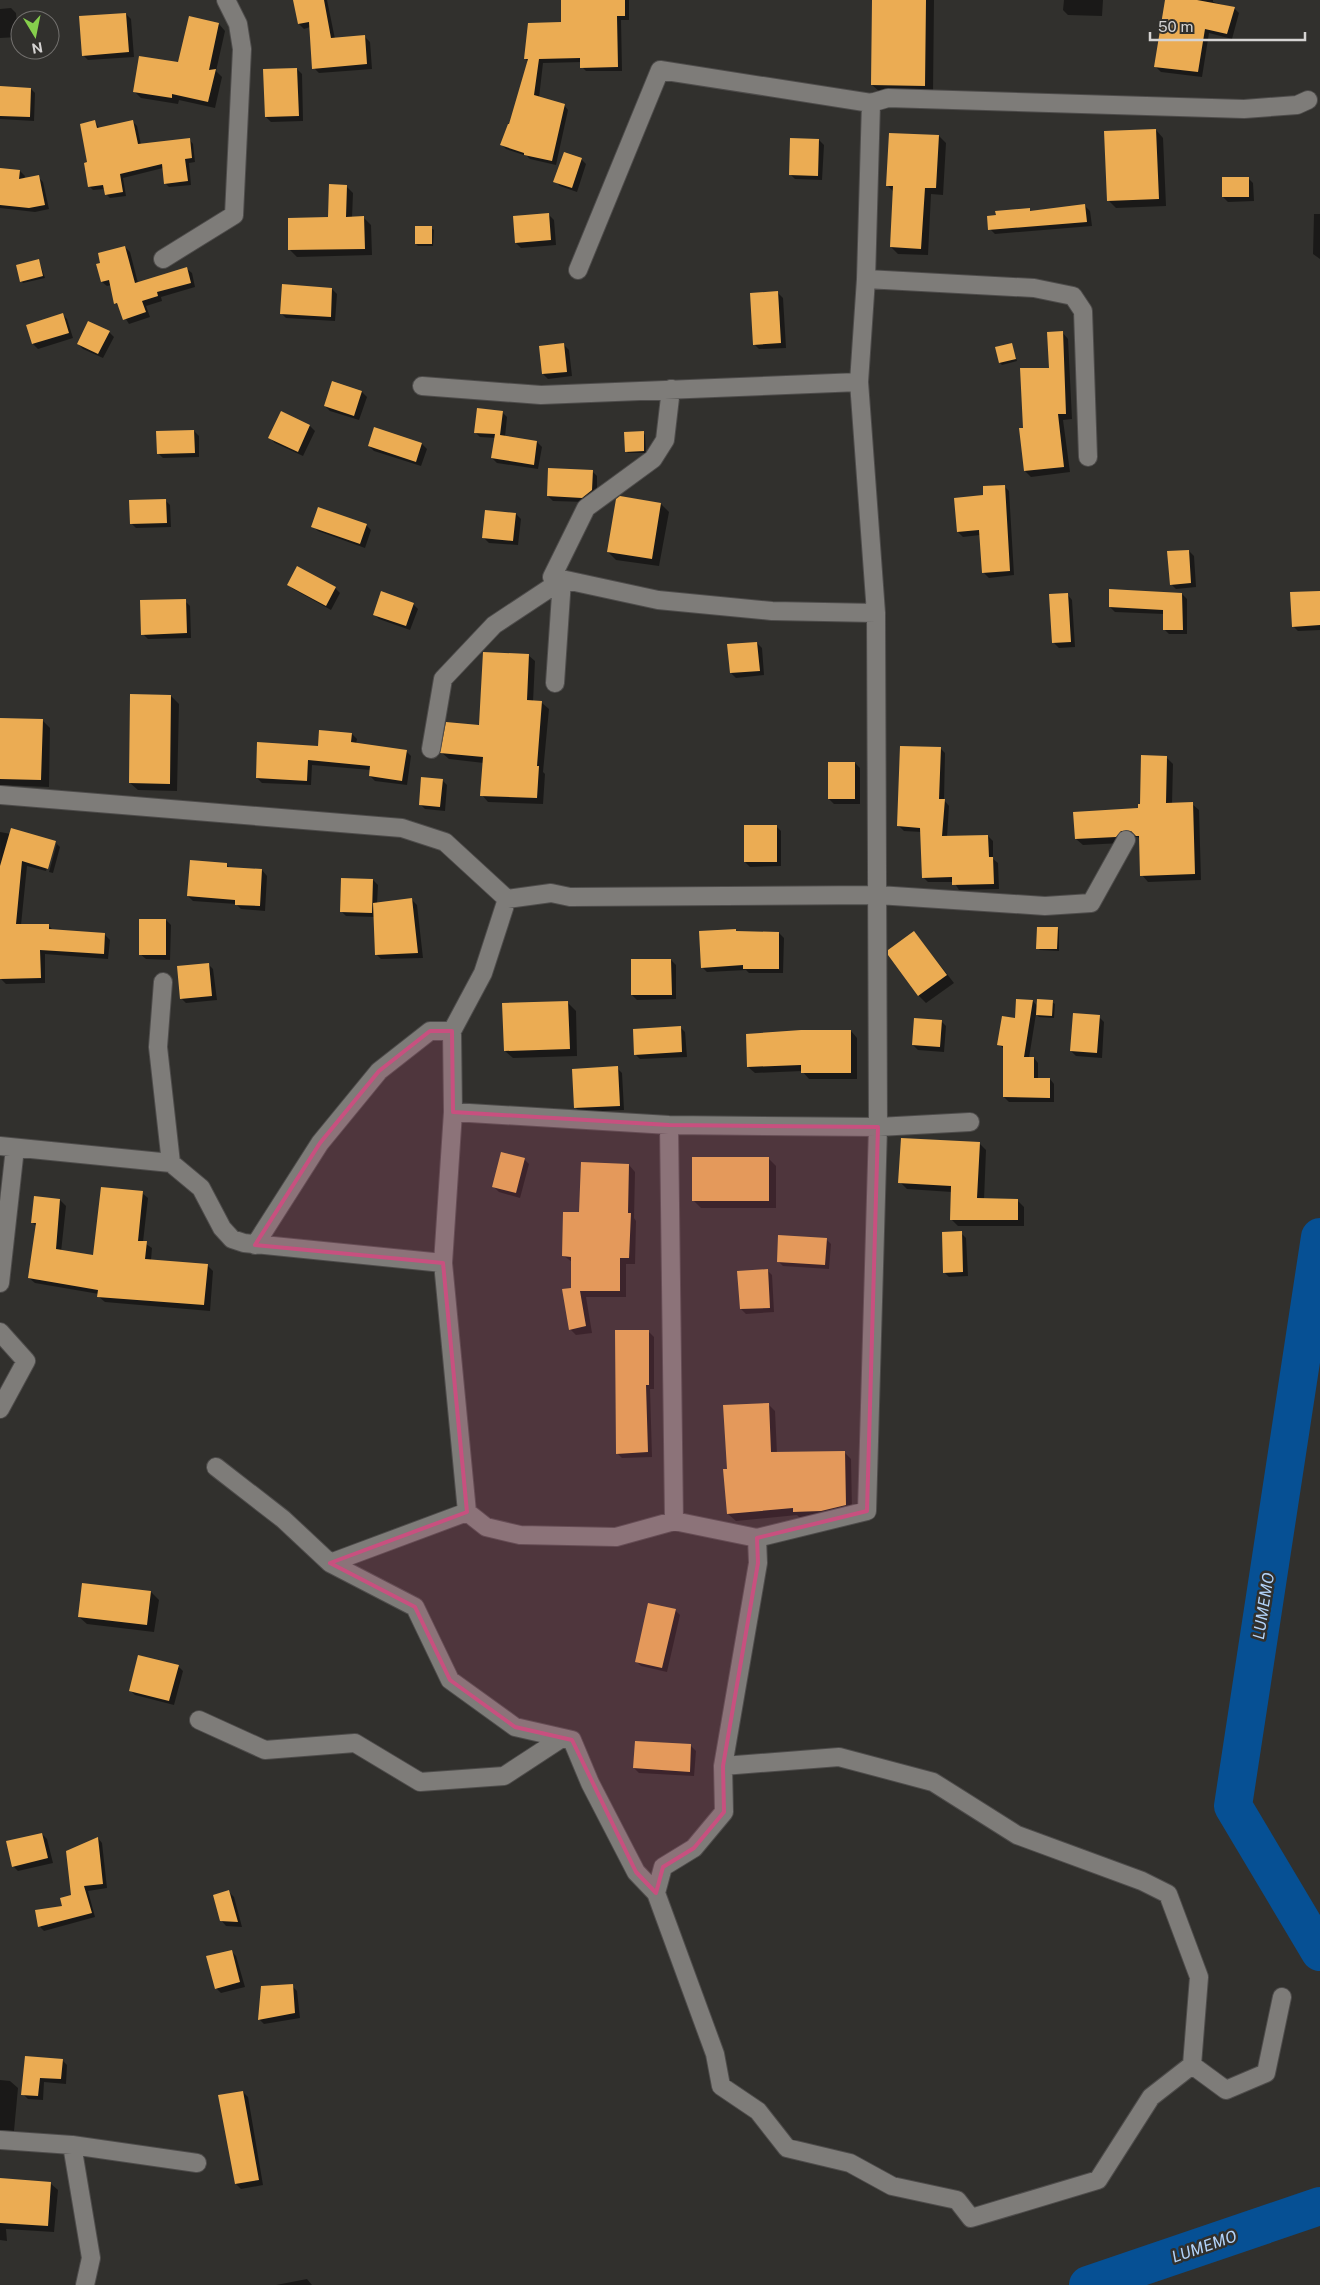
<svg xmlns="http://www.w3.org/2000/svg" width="1320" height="2285" viewBox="0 0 1320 2285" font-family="'Public Sans',sans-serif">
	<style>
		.shadow { fill: #0007 }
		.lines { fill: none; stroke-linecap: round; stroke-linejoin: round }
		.river { stroke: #065094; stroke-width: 38 }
		.building { fill: #ebac53 }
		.minor-casing { stroke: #4e4c4b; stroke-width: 20 }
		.minor { stroke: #7e7c79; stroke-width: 18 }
		.marked { fill: #c8507f; fill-opacity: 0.2; stroke: #c8507f; stroke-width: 4; stroke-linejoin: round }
		.labels { text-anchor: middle; stroke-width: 5; stroke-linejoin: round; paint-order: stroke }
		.water-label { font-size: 16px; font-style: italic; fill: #b2d2f8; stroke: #31302d }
	</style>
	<rect width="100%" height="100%" fill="#31302d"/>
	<!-- shadow -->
	<path class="shadow" d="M294,0H327L335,39L365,37L370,42L372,69L319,73L314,68L310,27L304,29L299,24Z
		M562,0H629V20H621L622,71H586L582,67V62L543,63L539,98L564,105L568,110L556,165L530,159L527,156L506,149L502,145L510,126L528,62L525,58L563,23Z
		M874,0H934L933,93L880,92L872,85Z
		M1064,0H1103L1102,16L1068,15L1063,10Z
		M1166,0H1213V2L1234,8L1239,13L1232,39L1209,33L1202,77L1161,72L1156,67Z
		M11,8L16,13L18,37L0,38V9Z
		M126,14L131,19L134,57L88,60L83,55Z
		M219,24L225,31L216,71L222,77L215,108L179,100L178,104L141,98L135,92L179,64Z
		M23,50H43L44,55L26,57Z
		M297,69L302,74L303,121L271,122L266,117Z
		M0,88L31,89L35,93L34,121L0,119Z
		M95,122L100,129L133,122L137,126L141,145L189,139L193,144L195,162L189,163L191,185L169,187L165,183L163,168L123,178L126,196L110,198L106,194L105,189L93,190L89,186V163Z
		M1156,130L1163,138L1166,206L1116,208L1108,200Z
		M890,134L939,136L946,143L943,195L931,194L928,255L898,254L891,247L894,192L887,185Z
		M819,140L824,145L822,180L795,179L790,174Z
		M581,159L586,164L577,192L560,186L555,181Z
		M0,169L20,171L25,176L24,179L38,177L43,182L49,209L35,212L0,208Z
		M1248,178L1253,183L1254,201L1228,202L1223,197Z
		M346,186L353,193L352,218H364L371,225L372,255L297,257L290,250L329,218Z
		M1085,206L1090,211L1092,226L995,234L990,229L1029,210L1032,212Z
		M1314,214H1320V259L1313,254Z
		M549,215L554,220L556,245L521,248L516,243Z
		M431,228L434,230L433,246H418L416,244Z
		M125,247L130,252L138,283L187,269L192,273L195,287L161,297L162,301L146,306L150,317L129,324L116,303L111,285L107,286L102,282Z
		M39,261L45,278L23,283L21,281Z
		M332,289L337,294L335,321L286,318L281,313Z
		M778,293L783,298L786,348L759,349L754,344Z
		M62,314L67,319L73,338L38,349L33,344L28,326Z
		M109,332L114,337L103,358L83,349L78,344Z
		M1062,332L1068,339L1072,419L1063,420L1070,472L1031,477L1025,471L1050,369Z
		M1011,344L1017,361L1002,365L1000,363Z
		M564,345L569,350L572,376L548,379L543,374Z
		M333,383L362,392L367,397L359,420L330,411L325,406Z
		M502,412L507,417L505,437L537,442L542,447L538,469L497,463L492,458L496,438L480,437L475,432Z
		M282,413L310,426L315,431L303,456L275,443L270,438Z
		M375,429L422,444L427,449L421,466L374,451L369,446Z
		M194,431L199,436V457L163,458L158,453Z
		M643,432L645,435L646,453H628L626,451Z
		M592,471L597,476V496L587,502L553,501L548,496Z
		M1004,486L1009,491L1014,575L989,578L984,573L980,535L963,537L958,532L984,496Z
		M165,500L170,505L171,527L136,528L131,523Z
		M661,504L669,512L659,566L616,560L608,552Z
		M516,514L521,519L518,545L489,543L484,538Z
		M366,525L371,530L365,548L318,531L313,526Z
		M1189,551L1194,556L1196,587L1176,589L1171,584Z
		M298,568L335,588L340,593L331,610L293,589L288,584Z
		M1320,592V630L1298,631L1293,626Z
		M1067,594L1072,600L1075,647L1059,648L1054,643L1051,596Z
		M1182,594L1187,599V634H1169L1164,629V614L1115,612L1110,607Z
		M185,601L190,606L191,638L148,639L143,634Z
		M413,604L418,609L410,630L379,619L374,614Z
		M757,643L762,648L764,675L736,678L731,673Z
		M528,655L535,661L533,702L542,703L549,709L543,772L545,774L543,804L488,802L482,795L484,763L449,759L442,753L481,726Z
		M171,696L179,704L177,791L138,790L130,783Z
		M0,719L42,720L50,728L49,787L0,785Z
		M352,734L357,739L356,744L406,751L411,756L407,785L375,781L370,776L371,770L312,765L311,785L262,783L257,778L319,747Z
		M940,748L945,753L944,800L949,806L947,837L988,836L993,841V859L998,863L999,889L959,890L954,882H928L923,877L922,832L904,831L899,826Z
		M1166,757L1173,764L1172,804H1192L1199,810L1201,880L1148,882L1142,875L1140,839L1138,837H1128L1122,843L1083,845L1076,839L1140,809Z
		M855,763L860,768V804H834L829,799Z
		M442,780L447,785L445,811L425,809L420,804Z
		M776,826L781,831V866L750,867L745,862Z
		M0,832L55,842L60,847L53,873L49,872L57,843H54L46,871L27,866L21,925H48L53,930L105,935L110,940L108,959L45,954V983L6,984L1,979Z
		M226,864L230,868L262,870L267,876L265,911L241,909L236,904L193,901L188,896Z
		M373,880L378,885L377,904L412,900L417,905L423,958L381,959L376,954L375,917L346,916L341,911Z
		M166,920L171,925L170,960L146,959L140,954Z
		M1057,928L1059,930V951L1040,950L1038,948Z
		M914,932L954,983L926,1003L918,995Z
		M737,933H779L784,938L783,973H749L746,970L707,972L702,967Z
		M671,960L676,965V999L637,1000L632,995Z
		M208,964L213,969L217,1000L186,1003L181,998Z
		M1033,1001L1037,1006L1052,1002L1055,1004L1054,1018L1039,1017L1036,1014L1029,1058H1034L1038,1063V1079H1050L1054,1084V1102H1009L1004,1097V1049L999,1044L1016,1019Z
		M568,1003L576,1011L577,1056L513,1058L505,1051Z
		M1099,1017L1104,1022L1102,1058L1076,1056L1071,1051Z
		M941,1021L946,1026L944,1052L918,1050L913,1045Z
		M680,1027L685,1032L687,1057L640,1059L635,1054Z
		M851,1031L857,1038V1079H809L802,1071L755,1073L748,1067Z
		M617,1068L622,1073L624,1110L580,1112L575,1107Z
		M979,1143L986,1150L984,1200H1017L1024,1207V1226H958L951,1219L952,1192L907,1189L900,1182Z
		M768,1158L776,1166V1208H701L693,1200Z
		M524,1159L529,1164L520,1198L499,1192L494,1187Z
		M629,1165L635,1172L634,1218L636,1221L635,1264H626V1297H586L592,1333L576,1335L570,1329L572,1262L564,1256L580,1213Z
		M142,1193L148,1198L143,1242L152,1248L151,1260L207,1265L213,1271L210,1311L105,1302L99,1297V1294L35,1283L29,1278L37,1227L32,1222L35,1198L60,1200L66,1206L61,1252L94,1257Z
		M961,1233L966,1238L968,1276L949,1277L944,1272Z
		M826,1239L831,1244L829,1269L783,1266L778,1261Z
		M767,1270L772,1275L774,1312L746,1314L741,1309Z
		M649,1332L654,1337V1389H650L652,1457L622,1458L617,1453Z
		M768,1404L775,1411L777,1454L844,1452L851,1459L852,1512L801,1519L797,1515L736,1521L728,1514V1470Z
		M151,1592L159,1600L154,1632L87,1624L79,1617Z
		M675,1610L680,1615L667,1672L641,1666L636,1661Z
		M178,1666L183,1671L174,1705L135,1695L130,1690Z
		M691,1746L696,1751L694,1776L639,1773L634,1768Z
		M42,1834L47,1839L53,1863L18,1871L13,1866Z
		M98,1838L102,1843L107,1888L88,1891L95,1917L44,1931L40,1927L64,1907L72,1896Z
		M229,1892L234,1897L242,1927L226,1926L221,1920Z
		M231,1951L236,1956L245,1987L221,1993L216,1988Z
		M292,1986L297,1991L300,2018L264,2024L259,2019Z
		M26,2057L62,2060L67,2065L66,2084L44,2082L43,2100L28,2099L23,2094Z
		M0,2080L10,2081L18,2088L14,2131L0,2130Z
		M243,2092L248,2097L263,2185L241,2189L236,2184Z
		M0,2179L50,2183L58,2190L54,2232L6,2229L7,2241L0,2240Z
		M307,2279L312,2285H276Z"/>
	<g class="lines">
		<!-- river -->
		<path class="river" d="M1320,1237L1233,1806L1320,1952
			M1088,2285L1320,2206"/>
	</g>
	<!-- building -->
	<path class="building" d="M293,0H324L331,38L365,35L367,64L312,69L309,22L298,24Z
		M561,0H625V16H617L618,67L580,68V58L539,59L534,95L565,104L552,161L524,155V153L500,145L508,124H509L528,59H524L528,23L561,22Z
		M872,0H926L925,86L871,85Z
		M1165,0H1197L1235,7L1227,34L1205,29L1198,72L1154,67Z
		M126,13L129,52L82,56L79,16Z
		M189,16L219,23L209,70L216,69L208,102L172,94V98L133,92L139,56L178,62Z
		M297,68L299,116L265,117L263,69Z
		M0,86L31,88L30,117L0,116Z
		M95,120L97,128L133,120L138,144L190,138L192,158L185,159L188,181L164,184L162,164L120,174L123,192L105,195L103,185L88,187L84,163L87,162L80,124Z
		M1156,129L1159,199L1107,201L1104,131Z
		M889,133L939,135L936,188H925L921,249L890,247L893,186H886Z
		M790,138L819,139L818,176L789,175Z
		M564,152L582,158L572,188L553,182Z
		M0,168L20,170L19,179L39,175L45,205L29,208L0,205Z
		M1222,177H1249V197H1222Z
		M329,184L347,185L346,217L364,216L365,249L288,250V218L328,217Z
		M1085,204L1087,222L988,230L987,216L996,215L995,211L1030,208V211Z
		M549,213L551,240L515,243L513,216Z
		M415,226H432V244H415Z
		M125,246L135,283L187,267L191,283L157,292L158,296L142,301L146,312L123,320L117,303L114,304L109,280L101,282L96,264L100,263L98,253Z
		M39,259L43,276L20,282L16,265Z
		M282,284L332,288L331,317L280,314Z
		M778,291L781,343L753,345L750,293Z
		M63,313L69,333L32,344L26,325Z
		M88,321L110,331L98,354L77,344Z
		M1063,331L1066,414H1058L1064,467L1024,471L1019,428H1023L1020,368H1049L1047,332Z
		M564,343L567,372L542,374L539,346Z
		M1012,343L1016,359L999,363L995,347Z
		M332,381L362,391L354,416L324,406Z
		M477,408L503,411L500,435L537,441L534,465L491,458L495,434L474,433Z
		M281,411L310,425L298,452L268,438Z
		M374,427L422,443L416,462L368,446Z
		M194,430L195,453L157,454L156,431Z
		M644,431V451L625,452L624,432Z
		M548,468L593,470L592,490L582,498L547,496Z
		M1005,485L1010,571L982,573L979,530L957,532L954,498L983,495V486Z
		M620,496L661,503L652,559L607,552L616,499Z
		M166,499L167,523L130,524L129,500Z
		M318,507L367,524L360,544L311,527Z
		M485,510L516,513L513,541L482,538Z
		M1189,550L1191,583L1170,585L1167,551Z
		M297,566L336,587L326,606L287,585Z
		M1109,589L1182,593L1183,630H1163V610L1109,607Z
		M381,591L414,603L406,626L373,615Z
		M1320,591V625L1292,627L1290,592Z
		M1068,593L1071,642L1052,643L1049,594Z
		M186,599L187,633L141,635L140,600Z
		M757,642L760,671L730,673L727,644Z
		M483,652L529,654L527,700L542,701L537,766H539L537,798L480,796L483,757L440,753L446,722L479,725Z
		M130,694L171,695L170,784L129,783Z
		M0,718L43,719L41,780L0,779Z
		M319,730L352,733L351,742L407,750L402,781L369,776L370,766L308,760L307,781L256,778L257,742L318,746Z
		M900,746L941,747L939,799H945L942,836L988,835L989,857H993L994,884L952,885V877L922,878L920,828L897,826Z
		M1141,755L1167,756L1166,803L1193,802L1195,874L1140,876L1139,836H1136L1131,831H1121L1116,837L1075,839L1073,812L1138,808V804H1140Z
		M828,762H855V799H828Z
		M421,777L443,779L440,807L419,805Z
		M744,825H777V862H744Z
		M11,828L56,841L48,869L22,861L16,924H49V929L105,933L104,954L40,950L41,978L0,979V866Z
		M190,860L227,863V867L262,869L260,906L235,905V900L187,896Z
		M341,878L373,879L372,913L340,912Z
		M412,898L418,953L375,955L373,903Z
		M139,919H166V955H139Z
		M1037,927H1058L1057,949H1036Z
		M736,929V931L779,932V969H743V965L701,968L699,931Z
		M914,931L947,975L918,996L888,955V950Z
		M631,959H671L672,995H631Z
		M209,963L212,996L180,999L177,966Z
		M1016,999L1033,1000L1024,1057H1034V1078H1050V1098L1003,1097V1046L997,1045L1002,1016L1015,1018Z
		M1037,999L1053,1000L1052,1016L1036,1015Z
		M568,1001L570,1049L504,1051L502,1003Z
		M1073,1013L1100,1015L1097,1053L1070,1051Z
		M914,1018L942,1020L940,1047L912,1045Z
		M681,1026L682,1052L634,1055L633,1029Z
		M801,1030H851V1073H801V1065L747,1067L746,1034Z
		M618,1066L620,1106L574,1108L572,1069Z
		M901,1138L980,1142L977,1198L1018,1199V1220H950L951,1186L898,1183Z
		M501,1152L525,1158L516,1193L492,1187Z
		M692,1157H769V1201H692Z
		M581,1162L629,1164L628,1213H631L629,1258H620V1291H580L586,1326L569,1330L562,1289L571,1288V1257L562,1256L563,1212H579Z
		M101,1187L143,1191L138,1241H147L145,1259L208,1264L204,1305L97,1297L98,1290L28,1278L36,1223H31L34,1196L60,1199L56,1249L93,1255Z
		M962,1231L963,1272L943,1273L942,1232Z
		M778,1235L827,1238L825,1265L777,1262Z
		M768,1269L770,1308L740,1309L737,1271Z
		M615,1330H649V1385H646L648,1452L616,1454Z
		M769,1403L771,1452L845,1451L846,1505L821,1511L793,1512V1508L727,1514L723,1469H727L723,1405Z
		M82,1583L151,1591L147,1625L78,1617Z
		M648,1603L676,1609L662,1668L635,1662Z
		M138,1655L179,1665L169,1701L129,1691Z
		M635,1741L691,1744L690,1772L633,1768Z
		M42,1833L48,1858L12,1867L6,1841Z
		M98,1837L103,1884L84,1886L92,1913L38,1927L35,1910L62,1906L60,1898L71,1895L66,1851Z
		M229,1890L238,1922L220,1921L213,1895Z
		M232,1950L240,1982L215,1989L206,1956Z
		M293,1984L295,2013L258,2020L261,1986Z
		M25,2056L63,2059L61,2079L40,2078L38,2096L21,2095Z
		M243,2091L259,2180L235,2184L218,2095Z
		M0,2178L51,2182L48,2226L0,2223Z"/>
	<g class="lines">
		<defs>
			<path id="minor" d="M163,259L234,215L242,49L238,24L226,0
				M578,270L660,70L871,103L888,98L1244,109L1297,105L1308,100
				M866,279L1034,288L1073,296L1083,311L1088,457
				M422,386L541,395L859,382
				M671,389L665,440L653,459L586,508L552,577L658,600L772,611L876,613
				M555,683L562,580
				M431,749L443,679L494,625L562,580
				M0,795L402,828L445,842L507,899L551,893L570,897L878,895L1045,906L1091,903L1126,840
				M507,899L483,973L452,1031L453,1112L443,1263L467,1512L486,1527L520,1535L616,1537L674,1521L757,1538L867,1511L878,1127L876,613L859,382L866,279L871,103
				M163,982L158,1047L171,1163
				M453,1112L669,1125L878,1127L970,1122
				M669,1125L674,1521
				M0,1146L171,1163L201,1188L222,1228L232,1239L244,1243L443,1263
				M255,1245L320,1143L379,1071L430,1031H452
				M0,1283L15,1148
				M0,1332L26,1361L0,1409
				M216,1467L283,1519L330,1563L415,1607L450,1680L515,1727L572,1740L590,1783L636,1872L656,1893
				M757,1538L758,1563L723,1766L724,1812L694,1848L663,1867L656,1893L715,2054L721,2086L758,2111L787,2148L850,2163L892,2186L957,2200L971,2218L1098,2180L1151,2097L1192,2065
				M330,1563L467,1512
				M199,1720L265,1750L355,1743L420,1782L504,1776L562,1738
				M723,1766L839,1757L933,1782L1017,1835L1142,1881L1168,1894L1199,1977L1192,2065L1226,2090L1266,2073L1282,1997
				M0,2140L72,2145L197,2163
				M72,2145L91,2258L85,2285"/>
		</defs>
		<!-- minor casing -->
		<use href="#minor" class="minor-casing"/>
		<!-- minor -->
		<use href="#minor" class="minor"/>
	</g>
	<!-- marked area -->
	<path class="marked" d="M430,1031H452L453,1112L669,1125L878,1127L867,1511L757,1538L758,1563L723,1766L724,1812L694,1848L663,1867L656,1893L636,1872L572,1740L515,1727L450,1680L415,1607L330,1563L467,1512L443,1263L255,1245L320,1143L379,1071Z"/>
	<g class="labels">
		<!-- water labels -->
		<g class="water-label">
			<text transform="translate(1263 1606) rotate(-81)" y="6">LUMEMO</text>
			<text transform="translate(1204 2246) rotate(-19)" y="6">LUMEMO</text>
		</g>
	</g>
	<!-- north arrow -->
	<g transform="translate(35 35) rotate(170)"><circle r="24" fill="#31302d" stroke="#73716f"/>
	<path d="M0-4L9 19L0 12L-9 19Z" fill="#86cf4c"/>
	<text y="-8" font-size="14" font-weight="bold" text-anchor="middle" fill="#d5d3d2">N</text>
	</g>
	<!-- scale -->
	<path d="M1150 32v8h155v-8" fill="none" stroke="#d5d3d2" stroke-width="2.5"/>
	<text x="1158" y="32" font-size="15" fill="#d5d3d2" stroke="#31302d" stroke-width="4" paint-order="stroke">50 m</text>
</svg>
